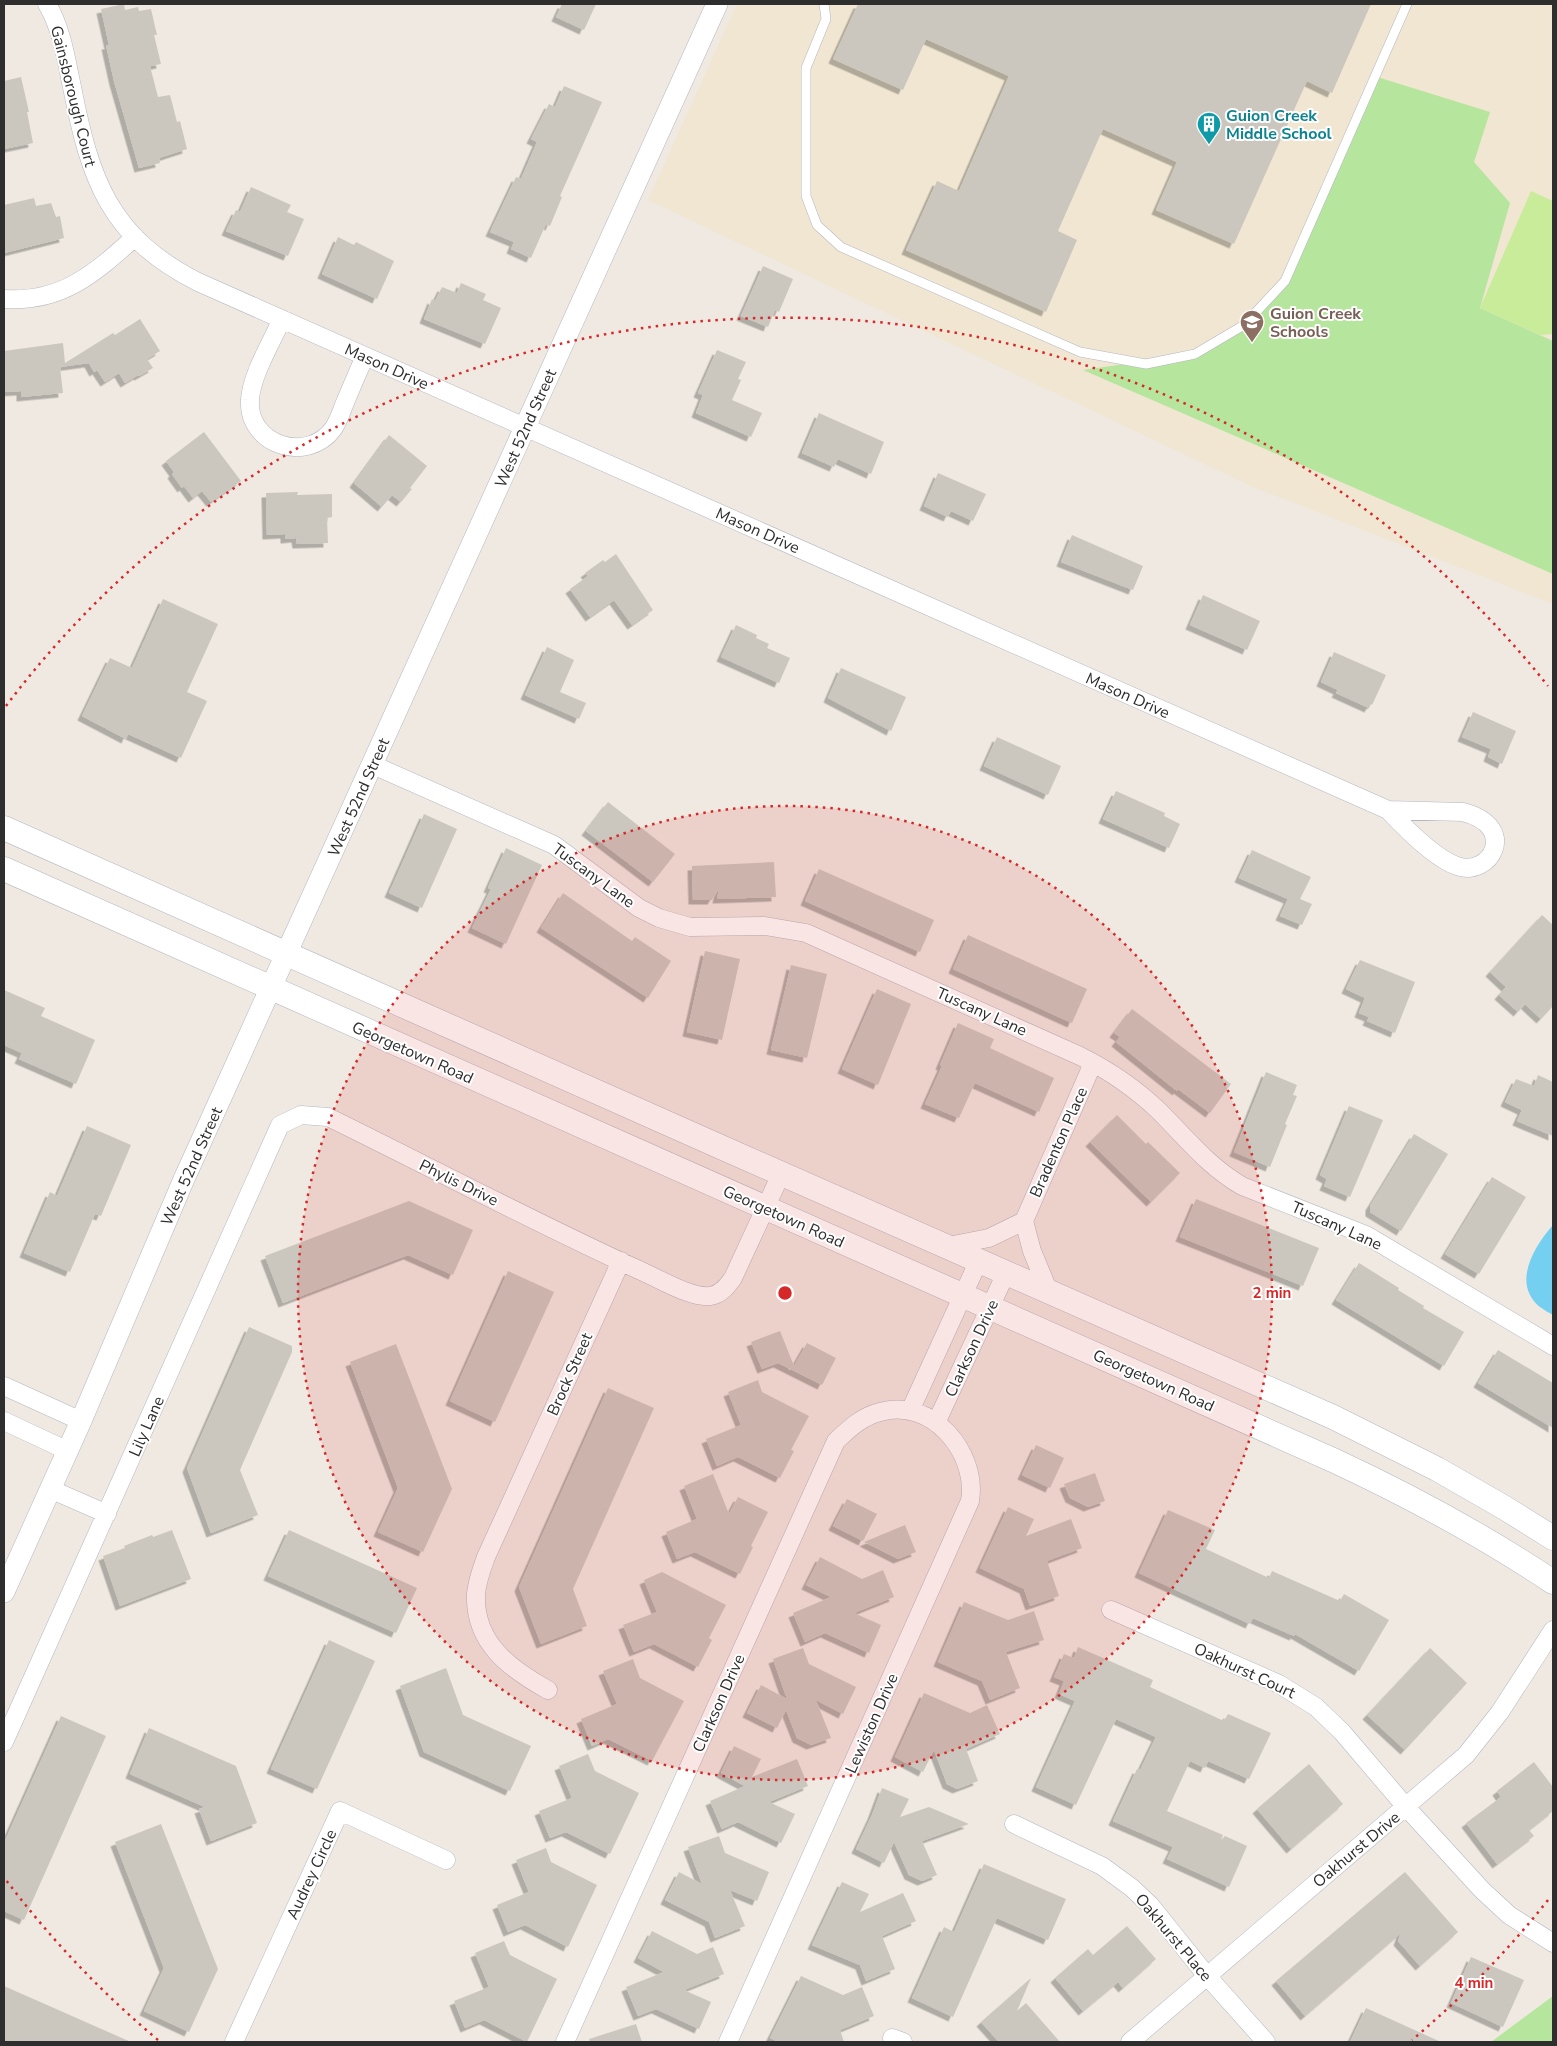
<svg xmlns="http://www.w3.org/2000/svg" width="1557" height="2046" viewBox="0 0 1557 2046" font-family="'Nunito Sans',sans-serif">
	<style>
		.education { fill: #f0e6d1 }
		.green { fill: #b6e59e }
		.pitch { fill: #c9ec9a }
		.water { fill: #75cff0 }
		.building { fill: #cbc7bf; filter: url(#shadow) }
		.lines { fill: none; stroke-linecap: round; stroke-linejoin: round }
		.service-casing { stroke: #b4b7c1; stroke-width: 10 }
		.minor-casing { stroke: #b4b7c1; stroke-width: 19 }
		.tertiary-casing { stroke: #b4b7c1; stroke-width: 22 }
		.secondary-casing { stroke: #b4b7c1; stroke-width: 25 }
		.service { stroke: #fff; stroke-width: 9 }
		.minor { stroke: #fff; stroke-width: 18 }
		.tertiary { stroke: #fff; stroke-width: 21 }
		.secondary { stroke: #fff; stroke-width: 24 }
		.ring { fill: none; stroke: #d62828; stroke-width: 2.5; stroke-dasharray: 2.5 5 }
		.labels { text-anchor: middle; stroke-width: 4; stroke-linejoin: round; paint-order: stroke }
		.street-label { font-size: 16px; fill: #2e2e2e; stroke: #fff }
		.culture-label { font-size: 16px; font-weight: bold; fill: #0d838f; stroke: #fff; text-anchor: start }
		.education-label { font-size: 16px; font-weight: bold; fill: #785e54; stroke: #fff; text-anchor: start }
		.centre { fill: #d62828; stroke: #fff; stroke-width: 2.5 }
		.ring-label { font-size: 15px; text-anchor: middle; font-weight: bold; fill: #d62828; stroke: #fff; stroke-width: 4; stroke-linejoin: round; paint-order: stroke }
	</style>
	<defs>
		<filter id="shadow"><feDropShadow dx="-4.5" dy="4.5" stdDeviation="0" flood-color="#0004"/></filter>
	</defs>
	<rect width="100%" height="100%" fill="#efe9e1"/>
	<!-- education -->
	<path class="education" d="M737,4H1553V604L1253,487L648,200Z"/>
	<!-- green -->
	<path class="green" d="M1374,76L1490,112L1474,162L1510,203L1480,308L1553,341V574L1083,370L1195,354L1244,325L1285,281Z
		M1553,1996V2042H1491Z"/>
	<!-- pitch -->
	<path class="pitch" d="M1531,191L1553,201V334L1540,335L1480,308Z"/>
	<!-- water -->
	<path class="water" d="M1553,1225V1315C1544,1310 1535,1305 1530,1295C1518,1272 1538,1242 1553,1225Z"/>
	<!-- building -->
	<path class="building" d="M124,4L125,10L138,7L139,11L151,9L157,35H154L161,64L150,66L158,97L170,95L177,122L180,121L187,149L159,158L160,163L139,168L114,81L106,45H109L101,9Z
		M562,4H596L584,30L556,17Z
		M858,4H1371L1332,93L1307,81L1234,244L1156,210L1177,162L1103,129L1058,231L1077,240L1046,312L906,250L937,181L959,191L1009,76L926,39L903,90L833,59Z
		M21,77L29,112H27L33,143L4,149V81Z
		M564,86L602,102L560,196L562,197L550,226L546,224L531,258L511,249L514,242L490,232L516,177L521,179L537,142L531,139L549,104L555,107Z
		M251,187L291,205L287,212L304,219L288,256L226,231L236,210L240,212Z
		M34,198L36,206L51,203L56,217L60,216L64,238L4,253V205Z
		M338,237L354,245L356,242L394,261L377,299L322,274Z
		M763,266L793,279L779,312L775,310L768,327L741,316Z
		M461,283L486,294L483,300L501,308L485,344L424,319L432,299L435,301L442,287L457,293Z
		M140,319L160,351L147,359L153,368L139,376L138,375L125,383L119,373L105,382L97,370L94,372L89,363L60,367L63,393L21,397V391L4,392V351L63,343L65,363L113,333L115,335Z
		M717,350L746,362L738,379L741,380L732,400L762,413L751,437L696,413L703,395L698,393Z
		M819,413L884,442L871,474L838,459L834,467L802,453Z
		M204,432L241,481L211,502L202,491L193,498L184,486L182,488L172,474L174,472L166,461Z
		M389,435L427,466L410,488L412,489L401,502L392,495L382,507L354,483Z
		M938,473L986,494L973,521L951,511L948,517L924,506Z
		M298,492L297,495L332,494V517L327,518L328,543L297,544L296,538L285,539V534L267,535L266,493Z
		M1072,535L1143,566L1133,590L1061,562Z
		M616,554L653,610L632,625L614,600L590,617L570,589L588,576L585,573L603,560L605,562Z
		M1203,595L1260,621L1247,650L1190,625Z
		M163,599L218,624L187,692L207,701L181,758L128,734L126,739L82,716L110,658L132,668Z
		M736,625L757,635L756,638L769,644L767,648L790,658L779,683L721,657Z
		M547,647L574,660L560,692L586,703L579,719L525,695Z
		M1334,652L1386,675L1372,705L1371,704L1369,708L1336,693L1338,690L1321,682Z
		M841,668L906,697L891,731L828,698Z
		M1473,712L1516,731L1502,764L1488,757L1491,749L1462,737Z
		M997,737L1061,766L1048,795L984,766Z
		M1116,791L1165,813L1164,816L1180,824L1169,848L1103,819Z
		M608,802L675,854L653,882L586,831Z
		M424,814L457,829L422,908L389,893Z
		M506,848L542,865L506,944L472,928L491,889L488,888Z
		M1252,850L1311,877L1300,899L1312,904L1302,925L1280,916L1288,899L1239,878Z
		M774,862L776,897L717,899L719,889L712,900H693L692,866Z
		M819,869L934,920L920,952L805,901Z
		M563,893L632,941L635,937L671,961L648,998L541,928Z
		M1542,915L1553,925V1006L1541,1019L1525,1004L1518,1012L1499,995L1506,987L1490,972Z
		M968,935L1087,989L1072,1023L953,969Z
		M705,951L740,959L722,1040L687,1032Z
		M1360,960L1415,982L1395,1033L1367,1021L1369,1017L1359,1013L1365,998L1346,989Z
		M791,965L827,974L807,1058L771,1050Z
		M877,989L911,1004L878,1085L842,1069Z
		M4,990L45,1008L41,1016L95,1040L76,1084L19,1059L22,1053L4,1045Z
		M1132,1009L1231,1084L1210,1113L1178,1089L1177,1091L1116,1042L1120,1037L1114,1033Z
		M958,1023L994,1039L990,1048L1054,1078L1039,1112L975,1083L959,1118L925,1104L942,1066L940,1065Z
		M1266,1072L1297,1085L1293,1095L1297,1096L1285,1124L1287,1125L1270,1167L1234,1152Z
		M1538,1075L1553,1082V1136L1517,1121L1522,1110L1505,1102L1516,1079L1534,1086Z
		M1349,1106L1383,1120L1350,1197L1324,1186L1327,1179L1320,1175Z
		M1117,1115L1146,1144L1148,1142L1180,1173L1151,1202L1090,1142Z
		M87,1126L131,1145L101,1216L95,1214L70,1272L24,1253L50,1192L57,1196Z
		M1414,1134L1448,1154L1401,1231L1370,1212V1206Z
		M1492,1177L1526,1197L1479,1274L1445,1254Z
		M1196,1199L1319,1248L1303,1286L1180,1237Z
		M409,1201L473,1230L453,1275L408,1255L283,1303L265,1256Z
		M1359,1263L1399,1288L1398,1290L1424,1306L1423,1308L1464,1332L1444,1366L1336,1300Z
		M508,1271L554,1292L495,1422L450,1401Z
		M249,1327L292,1346V1352L240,1470L258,1515L211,1533L187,1468Z
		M780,1331L794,1366L807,1343L836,1358L822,1385L778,1363L762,1369L751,1342Z
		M396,1344L452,1489L423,1552L378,1532L398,1488L350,1362Z
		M1498,1350L1553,1383V1428L1478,1383Z
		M758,1380L762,1392L809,1416L791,1450L794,1451L780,1478L738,1457L717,1466L706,1439L741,1425L728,1392Z
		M608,1388L654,1408L573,1589L587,1626L541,1644L519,1587Z
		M1036,1445L1064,1458L1050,1488L1022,1475Z
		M1095,1473L1105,1501L1088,1507L1070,1498L1064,1484Z
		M713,1474L729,1514L738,1497L768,1512L751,1546L753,1547L740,1574L695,1552L677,1559L666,1532L697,1519L684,1486Z
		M847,1499L877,1514L863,1541L833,1526Z
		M1008,1507L1034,1519L1026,1536L1071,1519L1082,1548L1047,1561L1059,1596L1030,1606L1024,1589L980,1568Z
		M1168,1510L1215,1530L1206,1549L1269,1578L1272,1571L1340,1601L1344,1594L1389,1620L1359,1671L1295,1634L1294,1636L1253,1618L1250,1624L1139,1573Z
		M905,1525L916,1552L898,1559L864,1542Z
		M172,1530L191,1579L120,1606L103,1556L125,1548L124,1546L152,1535L153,1537Z
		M289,1530L417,1588L396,1633L268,1576Z
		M820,1557L862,1579L883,1570L894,1597L854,1613L881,1625L869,1653L825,1633L805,1642L793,1613L831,1597L806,1585Z
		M662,1572L726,1605L709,1638L712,1640L698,1667L654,1644L634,1652L623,1625L657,1612L644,1580Z
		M964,1602L1008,1620L1034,1611L1044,1640L1006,1652L1020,1688L990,1700L982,1681L938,1662Z
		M329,1640L375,1661L317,1789L271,1769Z
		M1078,1647L1153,1680L1150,1687L1224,1721L1228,1714L1271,1733L1249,1779L1208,1761L1205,1768L1190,1761L1167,1811L1223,1835L1221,1840L1225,1836L1247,1846L1229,1887L1167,1859L1173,1847L1113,1821L1137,1769L1140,1770L1156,1737L1116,1719L1076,1805L1036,1787L1075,1701L1059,1694L1064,1681L1054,1677L1064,1654L1074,1658Z
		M803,1648L809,1664L856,1687L843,1714L816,1700L831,1738L811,1745L797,1738L786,1710L777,1728L747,1713L761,1685L787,1699L773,1659Z
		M1430,1648L1467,1683L1405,1750L1367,1715Z
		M633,1659L640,1678L684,1701L652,1761L608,1739L592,1746L581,1719L617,1704L603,1671Z
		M446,1668L463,1715L531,1746L510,1791L424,1752L400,1686Z
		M924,1693L970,1713L987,1705L1000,1734L966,1749L978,1781L957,1789L947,1784L934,1750L923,1772L895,1757Z
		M61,1716L106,1736L24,1920L4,1911V1843Z
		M149,1728L236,1766L257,1823L211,1841L199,1809L205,1807L130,1774Z
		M734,1746L761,1759L752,1777L797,1759L808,1786L769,1802L795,1814L781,1843L738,1822L722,1829L710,1801L745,1786L721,1773Z
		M588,1754L595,1771L639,1793L610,1854L566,1832L550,1838L539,1811L572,1798L559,1766Z
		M1534,1762L1553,1787V1811L1529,1830L1534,1836L1497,1864L1466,1823L1501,1797L1497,1791Z
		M1309,1764L1343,1804L1291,1849L1257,1809Z
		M882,1788L909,1799L900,1817L929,1807L969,1824L922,1841L937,1875L922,1881L909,1875L894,1842L884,1863L856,1849L872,1815Z
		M161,1824L218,1969L189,2032L144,2011L164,1968L115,1842Z
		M719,1836L725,1853L769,1872L757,1901L730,1890L745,1926L715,1938L709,1922L665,1900L679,1872L702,1884L688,1847Z
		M546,1848L551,1862L597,1885L568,1947L525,1925L508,1932L497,1905L529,1892L516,1860Z
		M984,1864L1066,1899L1048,1940L997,1918L953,2017L912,1998L944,1927L954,1932Z
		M1405,1872L1458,1932L1420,1966L1398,1941L1401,1933L1305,2016L1276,1981Z
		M842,1882L869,1894L860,1912L903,1893L916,1921L882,1936L895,1969L866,1981L860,1965L812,1945Z
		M1127,1926L1156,1959L1123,1988L1118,1982L1083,2011L1055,1978L1088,1949L1093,1955Z
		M652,1931L697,1954L713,1947L724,1974L684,1990L711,2002L699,2029L656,2009L638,2016L626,1987L664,1972L638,1958Z
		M504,1941L510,1955L557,1979L527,2042L484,2020L465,2028L454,2001L489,1987L475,1953Z
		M1471,1957L1524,1980L1503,2027L1451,2003Z
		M801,1976L843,1995L862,1987L874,2016L840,2030L844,2042H779L770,2038Z
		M1031,1978L1017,2011L1026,2003L1060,2042H999L981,2022Z
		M4,1986L131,2042H4Z
		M1366,2008L1441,2042H1350Z
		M636,2024L642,2042H590L589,2039Z"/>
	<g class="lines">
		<defs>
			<path id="service" d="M824,4L826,19L806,68V196L817,225L841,247L1080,352L1146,364L1195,354L1244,325L1285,281L1407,4"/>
			<path id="minor" d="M47,4C62,29 66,59 72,87C90,179 109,237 198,282L1388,810C1404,827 1436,859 1457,866C1490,878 1520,827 1463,812L1388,810
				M4,299C62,303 95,273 135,237
				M282,319C272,341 251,376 250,400C247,445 307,464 333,429C338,422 341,413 344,405C351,388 358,372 365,356
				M373,765L554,845L639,908L659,918L690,927L765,926L806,933L1080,1056C1110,1071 1135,1088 1159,1111C1186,1138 1209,1167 1242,1186L1366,1235L1553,1346
				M1024,1221L1093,1063
				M1024,1221L1032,1251L1049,1292
				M948,1246L989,1238L1024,1221
				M4,1386L81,1421
				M910,1411L979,1260
				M4,1421L68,1451
				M936,1423L1006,1273
				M50,1489L107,1514
				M1111,1610L1279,1684L1316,1707L1342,1732L1406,1807L1482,1890L1509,1915L1553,1943
				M548,1690C510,1669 474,1643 476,1594C477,1581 482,1568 486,1557L621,1261
				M4,1742L280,1125L301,1115L328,1117C432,1168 534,1222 639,1270C658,1278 690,1298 710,1296C721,1295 728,1285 733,1278L781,1174
				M1014,1824L1102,1866L1132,1888L1150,1905L1207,1976L1266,2042
				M892,2038L903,2042
				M234,2042L340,1811L446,1860
				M565,2042L836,1441C850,1428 861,1417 880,1412C932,1397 978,1453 970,1501L728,2042
				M1130,2042L1466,1755L1500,1712L1553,1630"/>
			<path id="tertiary" d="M4,1592L81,1421L184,1179L717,4"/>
			<path id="secondary" d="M4,828L714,1144L1333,1417L1437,1469L1505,1508L1553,1538
				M4,869L1335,1461C1410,1496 1484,1536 1553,1582"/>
		</defs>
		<!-- service casing -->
		<use href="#service" class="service-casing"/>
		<!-- minor casing -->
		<use href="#minor" class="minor-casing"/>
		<!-- tertiary casing -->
		<use href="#tertiary" class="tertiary-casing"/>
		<!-- secondary casing -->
		<use href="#secondary" class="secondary-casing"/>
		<!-- service -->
		<use href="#service" class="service"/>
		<!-- minor -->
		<use href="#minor" class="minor"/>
		<!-- tertiary -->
		<use href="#tertiary" class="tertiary"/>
		<!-- secondary -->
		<use href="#secondary" class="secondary"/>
	</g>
	<!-- distance rings -->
	<circle cx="785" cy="1293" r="487" fill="#d62828" fill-opacity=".12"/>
	<g class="ring">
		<circle cx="785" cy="1293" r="487"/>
		<path d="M1548 1900A975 975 0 0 1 1412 2040M158 2040A975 975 0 0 1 6 1880M6 706A975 975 0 0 1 1548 686"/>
	</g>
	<!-- icons -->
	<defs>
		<symbol id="building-pin" viewBox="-11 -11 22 30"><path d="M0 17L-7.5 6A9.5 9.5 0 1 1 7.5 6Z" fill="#0f9aa8" stroke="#fff"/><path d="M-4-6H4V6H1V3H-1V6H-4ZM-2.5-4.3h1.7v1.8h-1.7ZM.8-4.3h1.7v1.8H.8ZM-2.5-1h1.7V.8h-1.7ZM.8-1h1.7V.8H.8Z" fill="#fff"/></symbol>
		<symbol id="school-pin" viewBox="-11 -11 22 30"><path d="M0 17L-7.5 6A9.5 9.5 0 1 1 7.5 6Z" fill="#8d6e63" stroke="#fff"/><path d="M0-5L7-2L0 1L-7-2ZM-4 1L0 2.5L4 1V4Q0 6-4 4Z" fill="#fff"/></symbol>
	</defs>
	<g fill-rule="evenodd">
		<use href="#building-pin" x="1195" y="110" width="28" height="38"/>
		<use href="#school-pin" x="1238" y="308" width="28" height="38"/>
	</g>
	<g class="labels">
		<!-- street labels -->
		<g class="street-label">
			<text transform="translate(74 96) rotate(76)" y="6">Gainsborough Court</text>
			<text transform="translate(387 366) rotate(24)" y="6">Mason Drive</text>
			<text transform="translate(525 428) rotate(-66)" y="6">West 52nd Street</text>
			<text transform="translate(758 530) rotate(24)" y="6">Mason Drive</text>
			<text transform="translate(1128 695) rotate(24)" y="6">Mason Drive</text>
			<text transform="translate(358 797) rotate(-66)" y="6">West 52nd Street</text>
			<text transform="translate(594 875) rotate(36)" y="6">Tuscany Lane</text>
			<text transform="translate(982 1011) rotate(24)" y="6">Tuscany Lane</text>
			<text transform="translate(413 1052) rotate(24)" y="6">Georgetown Road</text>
			<text transform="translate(1058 1142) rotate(-66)" y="6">Bradenton Place</text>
			<text transform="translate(191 1166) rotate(-66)" y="6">West 52nd Street</text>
			<text transform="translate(459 1182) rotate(26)" y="6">Phylis Drive</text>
			<text transform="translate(784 1216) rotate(24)" y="6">Georgetown Road</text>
			<text transform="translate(1337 1225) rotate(24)" y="6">Tuscany Lane</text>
			<text transform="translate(971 1348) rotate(-65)" y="6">Clarkson Drive</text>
			<text transform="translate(569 1374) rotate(-66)" y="6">Brock Street</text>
			<text transform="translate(1154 1380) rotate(24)" y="6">Georgetown Road</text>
			<text transform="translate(146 1426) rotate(-66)" y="6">Lily Lane</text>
			<text transform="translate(1245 1670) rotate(25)" y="6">Oakhurst Court</text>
			<text transform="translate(718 1703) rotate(-66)" y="6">Clarkson Drive</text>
			<text transform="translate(871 1723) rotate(-66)" y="6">Lewiston Drive</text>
			<text transform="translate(1356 1849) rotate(-40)" y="6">Oakhurst Drive</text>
			<text transform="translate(311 1874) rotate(-65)" y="6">Audrey Circle</text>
			<text transform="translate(1174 1937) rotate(50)" y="6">Oakhurst Place</text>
		</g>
		<!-- culture labels -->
		<g class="culture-label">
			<text x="1226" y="121">Guion Creek<tspan x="1226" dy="18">Middle School</tspan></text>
		</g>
		<!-- education labels -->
		<g class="education-label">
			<text x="1270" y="319">Guion Creek<tspan x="1270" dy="18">Schools</tspan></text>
		</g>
	</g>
	<circle cx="785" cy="1293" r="8" class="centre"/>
	<g class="ring-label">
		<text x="1272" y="1298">2 min</text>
		<text x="1474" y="1988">4 min</text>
	</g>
	<!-- border -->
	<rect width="1557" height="2046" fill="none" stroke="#2e2e2e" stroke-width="10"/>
</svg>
